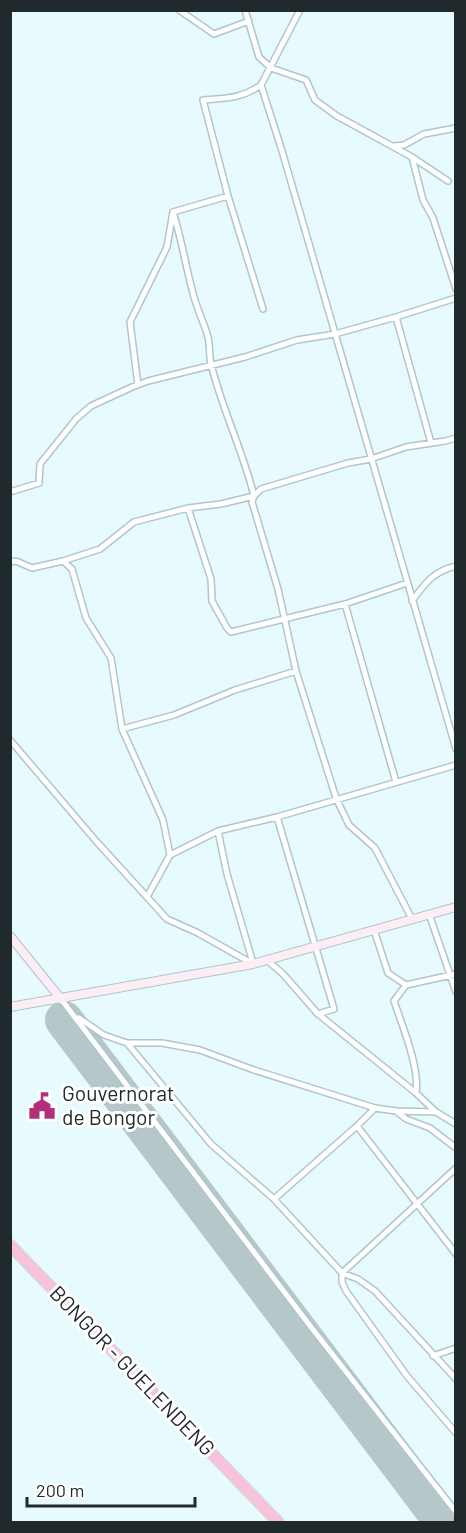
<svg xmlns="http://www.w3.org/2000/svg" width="466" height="1533" viewBox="0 0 466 1533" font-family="Barlow,sans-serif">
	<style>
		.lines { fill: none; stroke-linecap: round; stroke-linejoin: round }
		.runway { stroke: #b6c7ca; stroke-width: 38 }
		.street-casing { stroke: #afc6cb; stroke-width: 8 }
		.secondary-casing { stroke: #afc6cb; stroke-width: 10 }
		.highway-casing { stroke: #d7d8d9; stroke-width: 13 }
		.street { stroke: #fff; stroke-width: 5 }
		.secondary { stroke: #fdedf4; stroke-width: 8 }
		.highway { stroke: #f8c2da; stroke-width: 10 }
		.labels { text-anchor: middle; stroke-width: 6; stroke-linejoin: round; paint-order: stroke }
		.poi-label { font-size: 21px; fill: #20292b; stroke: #fff; text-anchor: start }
		.street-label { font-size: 21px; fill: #20292b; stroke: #fff }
	</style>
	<rect width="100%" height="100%" fill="#e7fafe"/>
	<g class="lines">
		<!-- runway -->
		<path class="runway" d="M64,1020L443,1522"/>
		<defs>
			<path id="street" d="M179,10L214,34L249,21
				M245,10L259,57L271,68L306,80L315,100L337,116L412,157L448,181
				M261,85L282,151L456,749
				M394,146L404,145L424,134L456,128
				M412,157L423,200L433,218L456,289
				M263,309L228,196L203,100C226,98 241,99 261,85L300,10
				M396,317L431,443
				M138,385L130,322L167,247L173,212L228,196
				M10,492L39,483L40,464L76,419L91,406L132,387L148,381L245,357L297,340L335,334L396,317L456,298
				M188,508L211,579L212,601L227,628L231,632L345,604L407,583
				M63,561L100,549L134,522L188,508L221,504L254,496C243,451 222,409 211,364C209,355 210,345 208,337C204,323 198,311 194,297C186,269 182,240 173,212
				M10,562L16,561L32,568L63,561L72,569L86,618L111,658L122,729L163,820L170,855
				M412,601C425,583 434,571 456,566
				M345,604L396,782
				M122,729L174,715L235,690L296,671
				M10,740L96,841L167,919L198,933L253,964
				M277,817L334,1009L318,1014
				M218,831L227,874L253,963
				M147,897L170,855L218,831L277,817L456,765
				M429,914L456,992
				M412,919L375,848L349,825L336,798L296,671L278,589L252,502L254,496L261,489L348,463L371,459L406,447L445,441L456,438
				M374,930L388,973L406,985L394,1001C402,1025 420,1068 416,1093
				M267,960L283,974L318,1014L416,1093L436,1112L456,1124
				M406,985L456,974
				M61,999L311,1327L456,1512
				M79,1018L104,1035L127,1043H162L200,1050L254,1070L375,1108L396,1111L436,1112
				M127,1043L211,1144L274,1199L342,1273L358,1279L375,1291L456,1379
				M396,1111L406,1119L430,1128L456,1148
				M357,1126L456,1254
				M456,1168L342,1273V1282L346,1291L407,1376L456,1433
				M274,1199L357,1126L375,1108
				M433,1356L456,1348"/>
			<path id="secondary" d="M10,936L61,999
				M10,1007L253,964L456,907"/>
			<path id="highway" d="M10,1245L278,1522"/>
		</defs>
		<!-- street casing -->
		<use href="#street" class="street-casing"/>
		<!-- secondary casing -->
		<use href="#secondary" class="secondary-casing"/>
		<!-- highway casing -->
		<use href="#highway" class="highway-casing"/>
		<!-- street -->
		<use href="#street" class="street"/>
		<!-- secondary -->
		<use href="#secondary" class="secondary"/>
		<!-- highway -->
		<use href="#highway" class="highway"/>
	</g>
	<!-- icons -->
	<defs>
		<symbol id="civic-bare" viewBox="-9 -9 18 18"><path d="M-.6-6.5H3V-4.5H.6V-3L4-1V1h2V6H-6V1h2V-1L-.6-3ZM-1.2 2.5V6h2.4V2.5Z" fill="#b2307b" stroke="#fff" stroke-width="2.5" paint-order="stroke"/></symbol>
	</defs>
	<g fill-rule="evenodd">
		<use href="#civic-bare" x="23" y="1087" width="38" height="38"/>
	</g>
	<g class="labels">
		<!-- poi labels -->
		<g class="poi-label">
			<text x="62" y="1101">Gouvernorat<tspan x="62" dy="24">de Bongor</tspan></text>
		</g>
		<!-- street labels -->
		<g class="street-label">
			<text transform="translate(132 1371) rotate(46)" y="7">BONGOR - GUELENDENG</text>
		</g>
	</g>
	<!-- border -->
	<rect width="466" height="1533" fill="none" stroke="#20292b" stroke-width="24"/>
	<!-- scale -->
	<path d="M27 1497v9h168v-9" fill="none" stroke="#20292b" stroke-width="3"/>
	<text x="36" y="1497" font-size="18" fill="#20292b" stroke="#ffffff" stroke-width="4.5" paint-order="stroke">200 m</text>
</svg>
